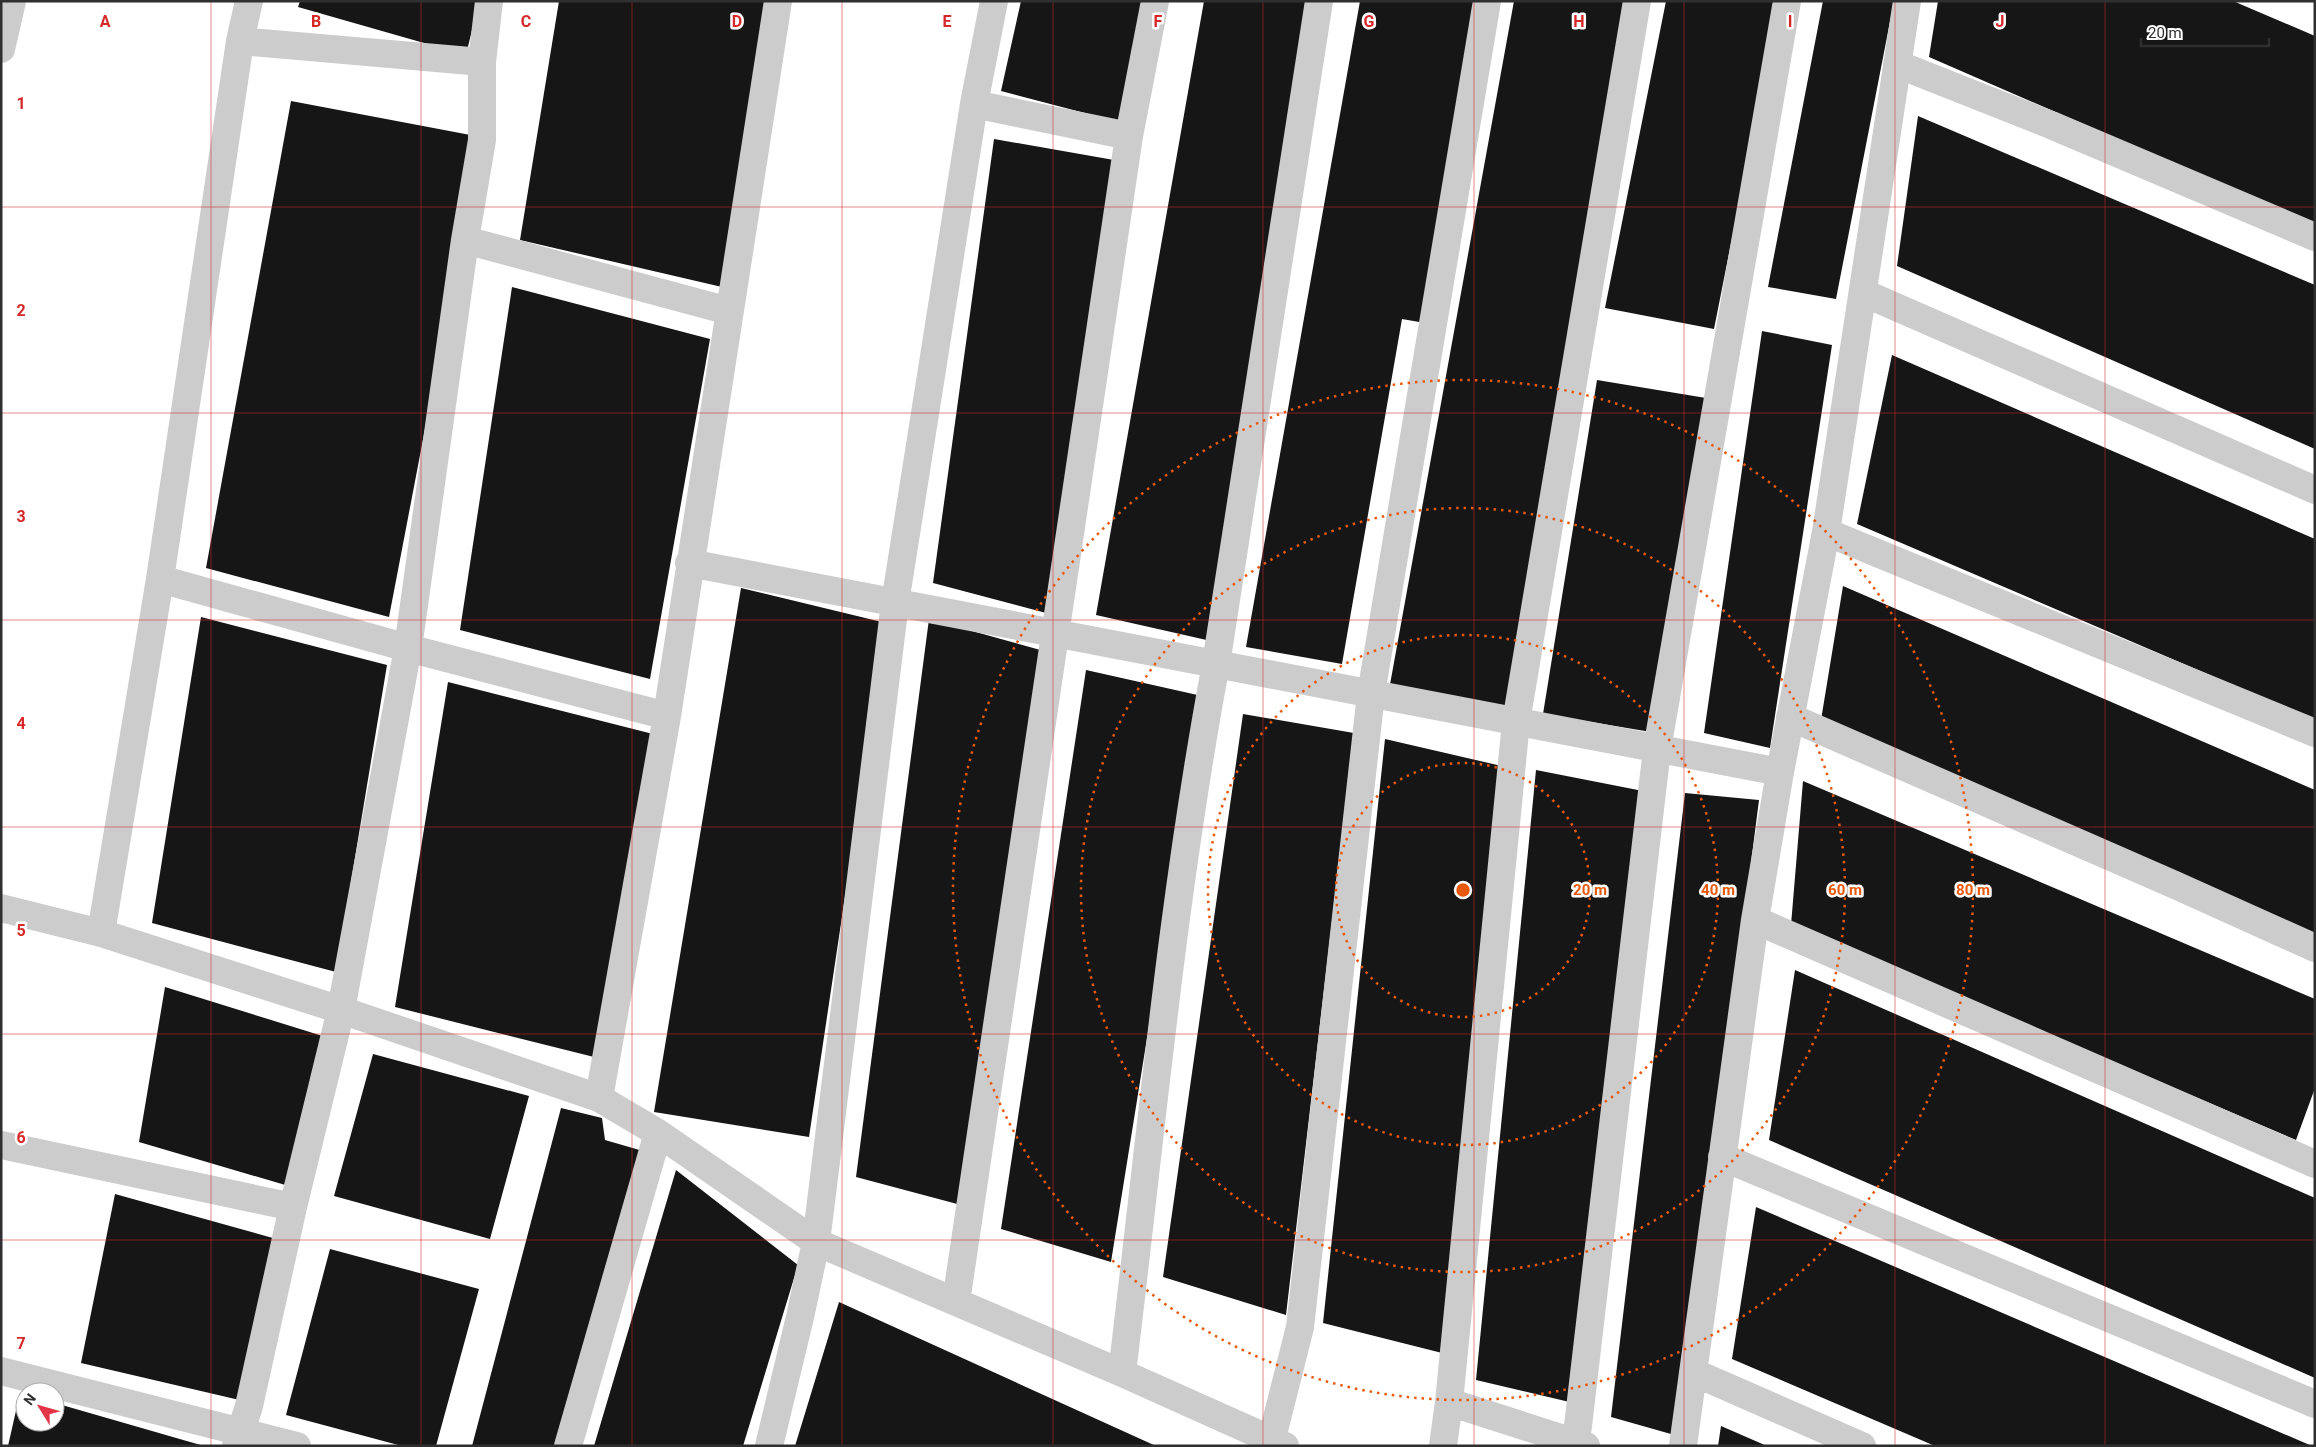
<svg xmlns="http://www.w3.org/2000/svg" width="2316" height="1447" viewBox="0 0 2316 1447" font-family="Roboto,sans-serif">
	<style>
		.building { fill: #161616 }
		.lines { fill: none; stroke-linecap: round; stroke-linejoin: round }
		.minor { stroke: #ccc; stroke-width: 28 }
		.grid { fill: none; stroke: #d62828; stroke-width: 1; stroke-opacity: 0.55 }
		.ring { fill: none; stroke: #e8590c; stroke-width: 2.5; stroke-dasharray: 2.5 5 }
		.grid-label { font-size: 16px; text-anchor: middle; font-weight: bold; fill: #d62828; stroke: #fff; stroke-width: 5; stroke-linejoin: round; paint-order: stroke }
		.centre { fill: #e8590c; stroke: #fff; stroke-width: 2.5 }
		.ring-label { font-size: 15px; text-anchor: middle; font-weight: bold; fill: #e8590c; stroke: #fff; stroke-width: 5; stroke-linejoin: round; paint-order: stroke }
	</style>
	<rect width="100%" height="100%" fill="#fff"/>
	<!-- building -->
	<path class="building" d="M300,1H479L466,55L298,7Z
		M559,1H765L722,287L520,240Z
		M1021,1H1144L1119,122L1001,91Z
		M1204,1H1314L1211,641L1096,615Z
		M1360,1H1481L1425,323L1402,319L1342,664L1246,647Z
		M1514,1H1634L1505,710L1389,690Z
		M1666,1H1779L1714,329L1605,308Z
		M1823,1H1894L1836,299L1768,287Z
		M1938,1H2233L2315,36V225L1929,57Z
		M291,101L481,137L389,617L206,568Z
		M1918,116L2315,285V449L1897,266Z
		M994,139L1114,160L1050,614L933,583Z
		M512,287L710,339L650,679L460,630Z
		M1762,331L1832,345L1770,748L1704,733Z
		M1892,355L2315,539V720L1857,524Z
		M1597,380L1706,398L1651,732L1543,714Z
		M1843,586L2315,790V941L1821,720Z
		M741,588L886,623L809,1137L654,1112Z
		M201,617L387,665L336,972L152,923Z
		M929,619L1044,651L961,1205L856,1177Z
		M1086,670L1202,696L1111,1262L1001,1229Z
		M448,682L653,734L598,1058L395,1007Z
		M1243,714L1354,733L1286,1315L1163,1277Z
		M1385,739L1506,767L1450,1355L1323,1323Z
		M1536,770L1643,791L1578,1404L1476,1380Z
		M1803,781L2315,999V1088L2296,1140L1791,925Z
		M1685,793L1759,800L1678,1436L1611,1417Z
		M1795,970L2315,1198V1378L1769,1140Z
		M165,987L329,1038L292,1187L139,1142Z
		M373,1054L529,1096L490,1239L334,1196Z
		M561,1108L602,1118L605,1140L643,1151L561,1446H472Z
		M676,1170L798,1265L743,1446H594Z
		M115,1194L280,1240L248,1402L81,1363Z
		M1756,1207L2312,1446H1935L1732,1359Z
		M330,1249L479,1289L436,1446H402L286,1415Z
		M839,1302L1156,1446H795Z
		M20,1393L25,1395V1422H55V1403L204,1446H8Z
		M1721,1426L1767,1446H1718Z"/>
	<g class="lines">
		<!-- minor -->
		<path class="minor" d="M240,41L482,62
			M1,49L12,1
			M1897,64L2051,125L2315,237
			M974,104L1129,136
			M465,240L729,311
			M1864,293L2315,490
			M1826,532L2315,733
			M689,563L1780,772
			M160,579L408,648L667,716
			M1790,717L2175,885L2315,948
			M1,908L101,933L341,1010L599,1098L658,1133L816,1242L1122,1373L1285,1446
			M1755,920L2315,1164
			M101,933L160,579L240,41L249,1
			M599,1098L667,716L778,1
			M1,1145L293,1207
			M1722,1157L2315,1404
			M956,1302L1129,136L1155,1
			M1,1371L297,1446
			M1693,1372L1862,1446
			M1122,1373C1151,1136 1172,898 1216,664L1319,1
			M1449,1402L1586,1446
			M1576,1443L1657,749L1787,1
			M236,1446L249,1406L293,1207L341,1010L408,648L465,240L482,140V62L489,1
			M568,1446L658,1133
			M769,1446L800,1317L816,1242L895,603L974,104L994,1
			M1270,1446L1300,1327L1371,694L1487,1
			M1443,1446L1449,1402L1516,722L1637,1
			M1683,1446L1755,920L1780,772L1826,532L1907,1"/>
	</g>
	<!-- grid -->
	<path class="grid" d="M211,1V1446M421,1V1446M632,1V1446M842,1V1446M1053,1V1446M1263,1V1446M1474,1V1446M1684,1V1446M1895,1V1446M2105,1V1446M1,207H2315M1,413H2315M1,620H2315M1,827H2315M1,1034H2315M1,1240H2315"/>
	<!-- distance rings -->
	<g class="ring">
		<circle cx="1463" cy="890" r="127"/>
		<circle cx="1463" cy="890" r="255"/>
		<circle cx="1463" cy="890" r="382"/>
		<circle cx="1463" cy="890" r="510"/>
	</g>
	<g class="grid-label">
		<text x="105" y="27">A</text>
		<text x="316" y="27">B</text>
		<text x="526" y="27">C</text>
		<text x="737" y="27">D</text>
		<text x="947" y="27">E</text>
		<text x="1158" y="27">F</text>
		<text x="1369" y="27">G</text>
		<text x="1579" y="27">H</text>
		<text x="1790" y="27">I</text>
		<text x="2000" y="27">J</text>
		<text x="21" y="109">1</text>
		<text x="21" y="316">2</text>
		<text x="21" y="522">3</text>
		<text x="21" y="729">4</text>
		<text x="21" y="936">5</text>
		<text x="21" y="1143">6</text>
		<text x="21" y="1349">7</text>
	</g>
	<circle cx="1463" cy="890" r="8" class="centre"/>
	<g class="ring-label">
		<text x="1590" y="895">20 m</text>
		<text x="1718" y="895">40 m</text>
		<text x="1845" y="895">60 m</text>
		<text x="1973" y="895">80 m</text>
	</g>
	<!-- border -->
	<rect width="2316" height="1447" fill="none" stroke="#2f2f2f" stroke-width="5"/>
	<!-- north arrow -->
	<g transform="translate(40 1407) rotate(307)"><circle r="24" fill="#ffffff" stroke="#acacac"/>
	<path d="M0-4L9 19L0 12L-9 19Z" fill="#e23547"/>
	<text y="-8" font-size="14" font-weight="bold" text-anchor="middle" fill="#2f2f2f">N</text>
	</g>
	<!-- scale -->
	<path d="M2141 38v8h128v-8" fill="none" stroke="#2f2f2f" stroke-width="2.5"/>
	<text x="2148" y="38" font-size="15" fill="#2f2f2f" stroke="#ffffff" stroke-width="4" paint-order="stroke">20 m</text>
</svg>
